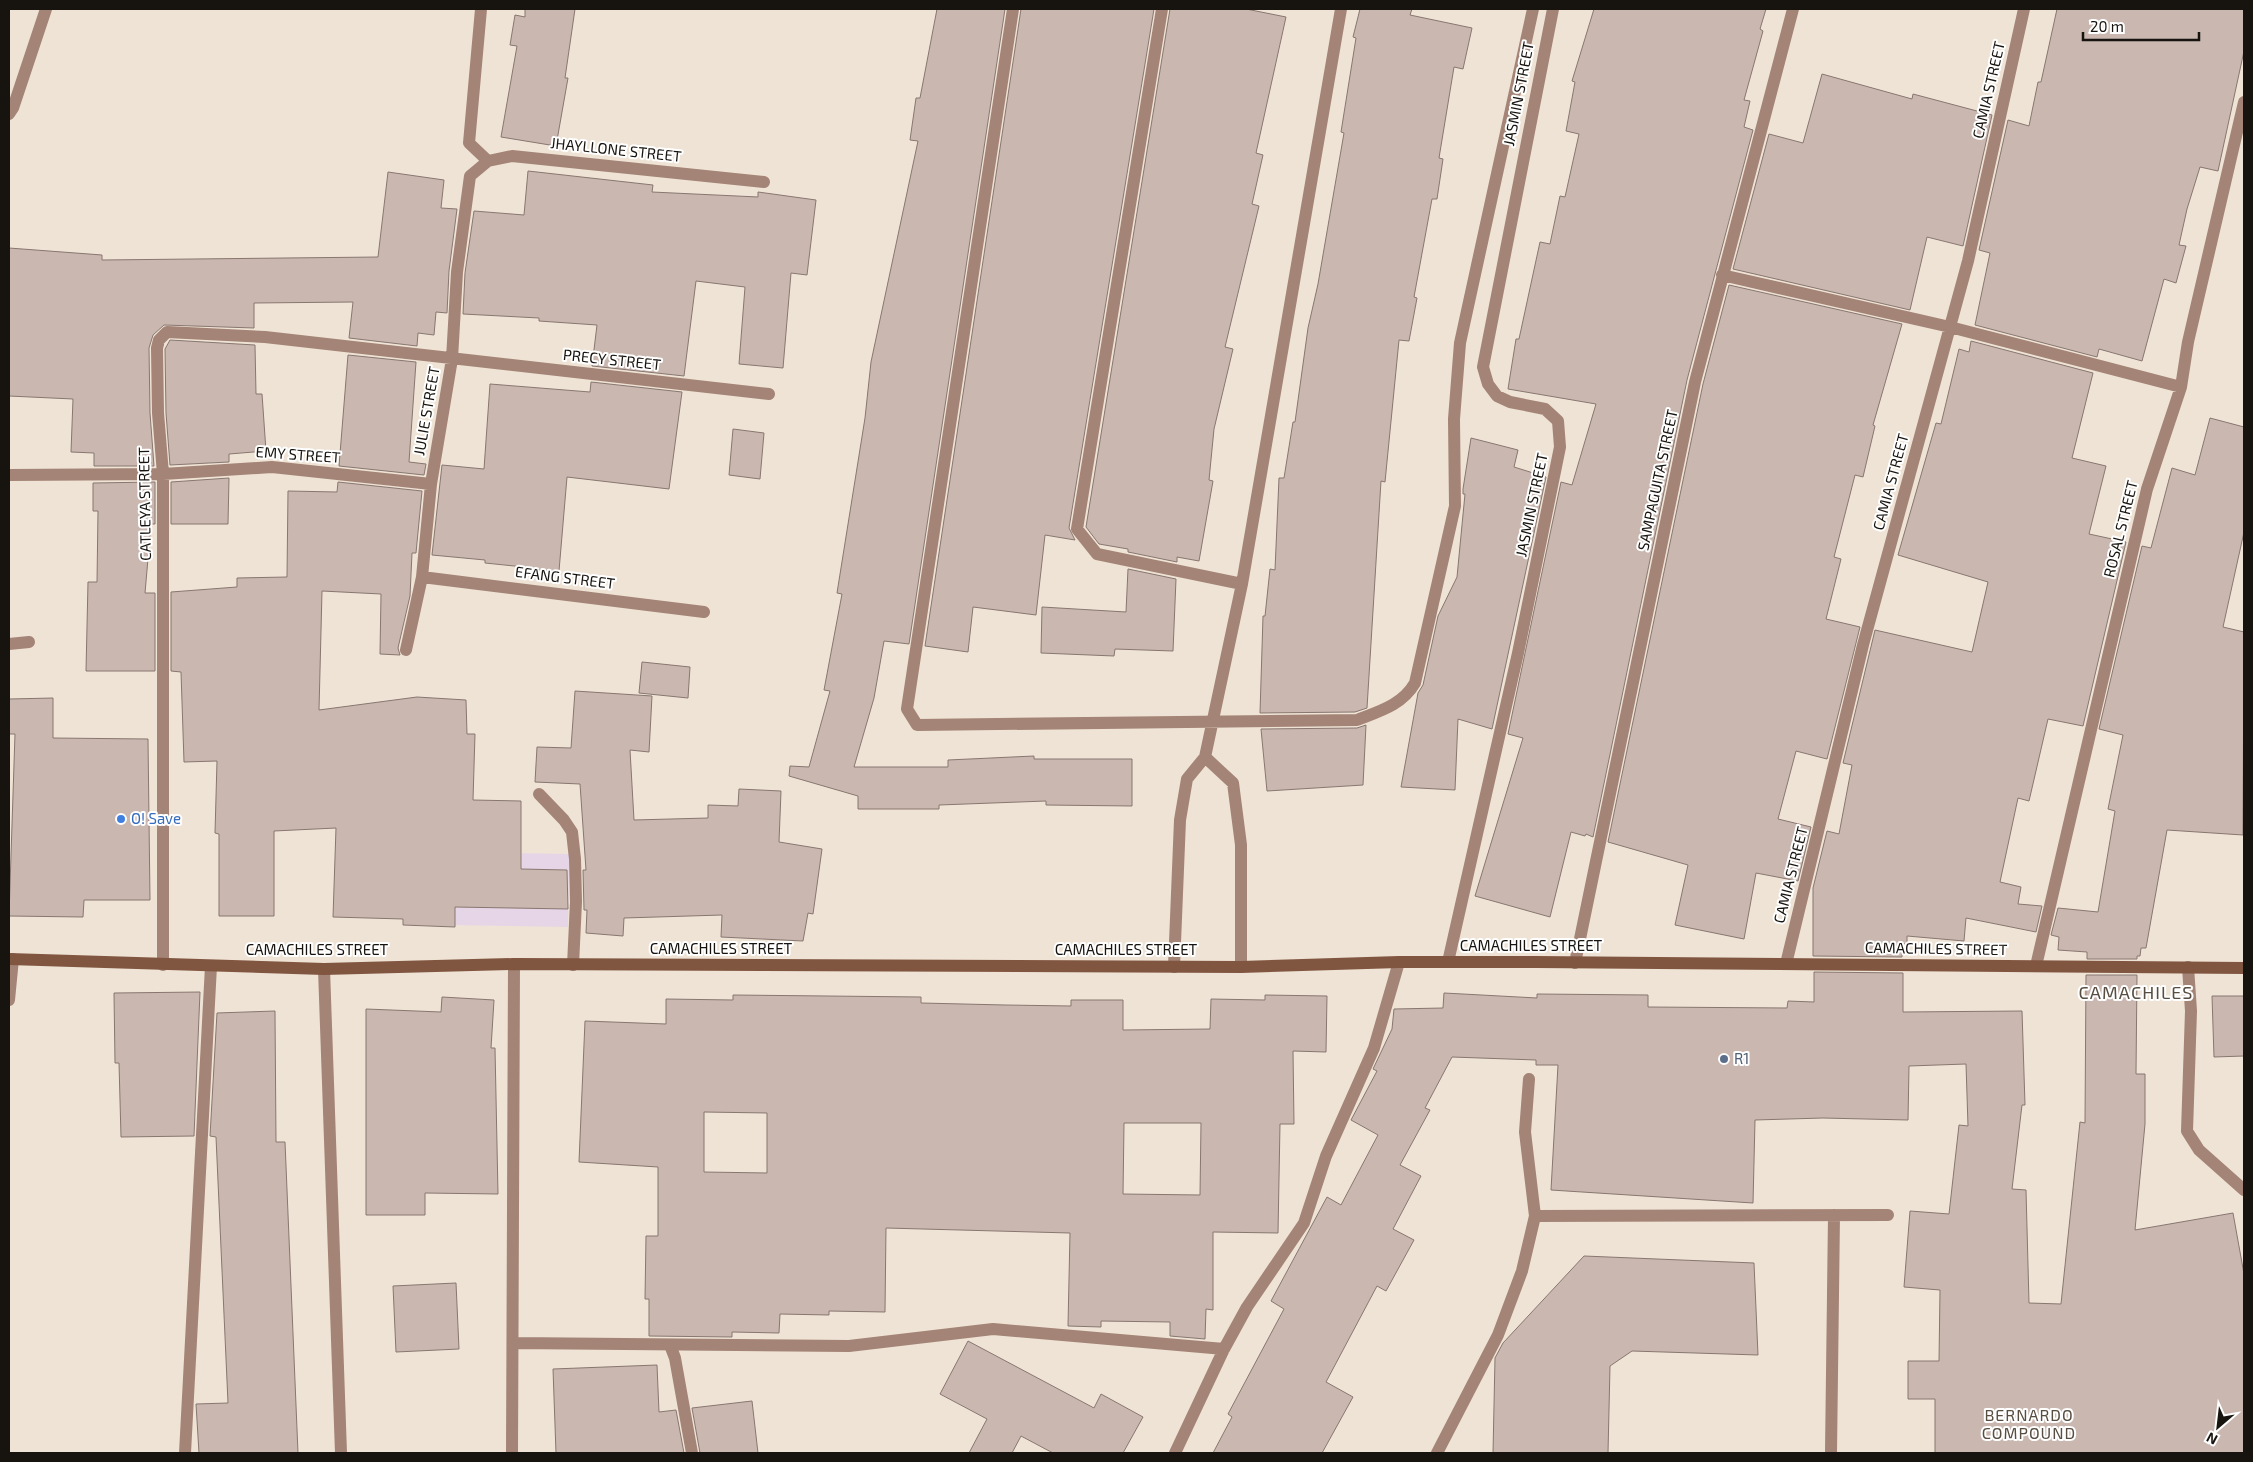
<svg xmlns="http://www.w3.org/2000/svg" width="2253" height="1462" viewBox="0 0 2253 1462" font-family="'Exo 2',sans-serif">
	<style>
		.commercial { fill: #e6d5e6 }
		.building { fill: #c9b7b0; stroke: #887770; fill-rule: evenodd }
		.lines { fill: none; stroke-linecap: round; stroke-linejoin: round }
		.lane { stroke: #a38476; stroke-width: 12 }
		.street { stroke: #a38476; stroke-width: 12 }
		.secondary { stroke: #815641; stroke-width: 12 }
		.shop-dot { fill: #3f7fe0; stroke: #fff; stroke-width: 2 }
		.service-dot { fill: #5c6f8a; stroke: #fff; stroke-width: 2 }
		.labels { text-anchor: middle; stroke-width: 4; stroke-linejoin: round; paint-order: stroke }
		.street-label { font-size: 15px; fill: #17130e; stroke: #fff }
		.shop-label { font-size: 15px; fill: #366cbe; stroke: #fff; text-anchor: start }
		.service-label { font-size: 15px; fill: #4e5e75; stroke: #fff; text-anchor: start }
		.neighbourhood-label { font-size: 16px; letter-spacing: 1px; fill: #574d41; stroke: #fff }
		.quarter-label { font-size: 18px; letter-spacing: 1px; fill: #574d41; stroke: #fff }
	</style>
	<rect width="100%" height="100%" fill="#efe3d5"/>
	<!-- commercial -->
	<path class="commercial" d="M455,852L569,854L568,927L453,925Z"/>
	<!-- building -->
	<path class="building" d="M525,9H575L565,78H568L556,146L501,137L517,46L510,45L515,15L525,17Z
		M937,9H1005L909,644L884,641L874,698L854,767H948V760L1034,756V759H1132V806L1046,805V801L939,805V809H858V796L789,776L790,766L809,767L830,691L824,690L842,594L837,593L865,418L871,362L918,141L910,140L916,98H920Z
		M1021,9H1154L1069,528L1075,540L1045,535L1036,615L973,607L968,652L925,646Z
		M1170,9H1246L1286,17L1256,153L1263,155L1252,204L1259,206L1225,347L1233,349L1214,429L1209,480L1213,481L1199,561L1177,557V562L1128,552V549L1099,544L1086,527Z
		M1360,9H1412L1410,15L1472,28L1463,69L1454,67L1439,158L1443,159L1437,199H1432L1414,297L1417,298L1409,341L1399,340L1385,482L1381,481L1367,708L1355,712L1260,713L1263,616H1265L1270,569L1275,570L1279,478H1284L1293,422H1295L1308,328L1318,284L1344,133L1341,132L1356,38L1353,37Z
		M1594,9H1766L1760,29L1763,31L1744,100L1750,101L1744,127L1753,130L1687,380L1593,837L1586,834L1585,836L1571,832L1550,917L1475,896L1523,738L1508,734L1561,482L1572,485L1596,404L1508,389L1516,339H1519L1540,242L1550,244L1560,196L1565,197L1579,134L1566,131L1575,82L1572,81Z
		M2057,9H2244V51L2218,171L2200,167L2187,209L2179,245L2186,246L2176,283L2164,279L2142,361L2099,349L2097,357L1975,325L1990,253L1979,250L2008,120L2029,126L2038,82H2041Z
		M1822,74L1912,99L1913,94L1992,115L1963,246L1927,237L1910,310L1733,269L1769,134L1803,143Z
		M528,171L653,185L652,192L758,197V192L816,200L807,275L791,273L783,368L739,364L745,287L696,281L684,376L592,366L597,325L539,321V318L463,314L465,273L474,211L524,215Z
		M388,172L444,180L441,208L457,209L449,271L447,313L436,312L434,335L418,333L417,346L349,338L353,302L254,303V328L164,325L153,335L149,348L150,413L154,466H94V453L71,452L73,399L9,396V248L102,255V260L378,257Z
		M1729,285L1902,324L1873,425L1875,426L1863,477L1855,475L1834,557L1841,559L1826,619L1860,627L1827,759L1796,751L1778,819L1811,827L1798,881L1756,873L1744,939L1675,925L1688,865L1608,842L1703,384Z
		M170,340L255,345L256,394H262L266,451L229,454V462L170,465L166,413L165,349Z
		M1971,341L2093,373L2072,458L2106,466L2089,534L2126,542L2083,726L2048,719L2029,801L2018,798L2000,882L2021,887L2018,904L2042,906L2036,932L1966,918L1964,941L1907,936V944H1902V957L1813,956V888L1827,831L1839,834L1852,765L1843,763L1875,630L1972,652L1988,582L1898,555L1936,423L1941,424L1959,349L1969,352Z
		M348,355L416,362L409,462L426,464L424,475L339,466Z
		M591,382L682,392L669,489L567,477L559,571L523,569L524,567L485,563V560L432,555L442,465L484,469L490,384L590,392Z
		M2210,418L2244,427V532L2223,627L2244,632L2243,835L2167,830L2146,948H2141L2140,956H2137V959H2087V952L2058,950L2059,937L2051,935L2058,908L2098,912L2115,811L2108,809L2123,735L2099,729L2142,546L2151,548L2172,468L2195,475Z
		M733,429L764,433L760,479L729,475Z
		M1471,438L1518,450L1514,467L1546,477L1492,729L1458,719L1455,790L1401,787L1418,693L1423,685L1438,616L1457,577L1465,494H1463V489Z
		M229,478L228,524H171V482Z
		M155,482V524H151L145,593H155V671H86L88,582H97L98,511H93V483Z
		M338,482L422,491L416,553H412L410,596L398,648L400,655L380,654L381,594L322,591L319,710L417,697L466,700L467,734H475L473,800L521,801V869L567,870L568,909L455,907V927L403,925V919L333,917L336,828L274,831V916H219V834L215,833L217,761L184,762L181,672L171,671V592L237,587V578L287,577L288,491L337,492Z
		M1128,569L1176,579L1173,651L1115,649L1114,656L1041,653L1042,607L1126,612Z
		M642,662L690,667L688,698L639,693Z
		M575,691L652,696L649,752L630,750L634,820L708,818V805L738,806L739,789L781,791L779,842L822,849L813,914L808,913L803,941L721,937L722,915L624,918L623,936L586,933L587,910H584L583,870H586L580,784L535,782L537,747L571,748Z
		M53,698V738L148,739L150,900H84L83,917L9,916L15,734H9V699Z
		M1366,725L1363,785L1267,791L1261,729L1357,728Z
		M1814,972L1903,973V1012L2022,1011L2025,1105H2022L2012,1189L2026,1190L2029,1303L2061,1304L2080,1122L2085,1123L2086,975H2137L2136,1074H2145V1124L2135,1230L2233,1213L2244,1274V1453H1935V1399H1908V1361H1939L1940,1290L1904,1287L1910,1211L1949,1214L1959,1125L1968,1126L1966,1064L1909,1066L1908,1120L1823,1118L1755,1120L1753,1203L1551,1190L1558,1065H1536V1060L1452,1057L1425,1108L1430,1110L1400,1165L1421,1176L1393,1229L1414,1240L1386,1291L1377,1286L1326,1382L1353,1397L1322,1453H1213L1232,1417L1228,1414L1284,1309L1271,1301L1327,1197L1341,1205L1378,1135L1351,1120L1377,1071L1373,1069L1392,1029L1394,1009L1443,1008L1444,993L1537,998V994L1648,995V1007L1787,1008L1788,1001L1814,1002Z
		M200,992L194,1136L121,1137L119,1063H115L114,993Z
		M733,995L921,997V1003L1005,1005L1071,1006V1000H1123V1030L1210,1029L1211,999L1265,1000V995L1327,996L1326,1052L1293,1051L1294,1124H1280L1278,1233L1213,1232V1310L1206,1309L1205,1339L1170,1336V1322L1101,1321V1327L1068,1326L1070,1233L886,1228L885,1312L829,1311V1315L780,1314L779,1333L732,1332V1337L649,1336V1299H645L646,1236H658V1167L579,1162L585,1021L666,1024V999L733,1000ZM704,1112L767,1113V1173L704,1172ZM1124,1123H1201L1200,1195L1123,1194Z
		M2212,996H2244V1056L2214,1057Z
		M442,997L494,1000L491,1048H495L498,1194L425,1193V1215H366V1009L441,1012Z
		M275,1011L276,1142H285L298,1453H199L196,1404L228,1403L216,1137L210,1136L217,1013Z
		M1584,1256L1754,1263L1758,1355L1632,1351L1610,1366L1608,1453H1493L1495,1358L1503,1343Z
		M456,1283L459,1349L396,1352L393,1286Z
		M968,1341L1094,1408L1101,1394L1143,1417L1123,1453H1053L1021,1436L1012,1453H969L987,1419L940,1394Z
		M657,1365L659,1412L676,1410L684,1453H556L553,1369Z
		M752,1401L758,1453H700L692,1408Z"/>
	<g class="lines">
		<!-- lane -->
		<path class="lane" d="M9,114L13,108L46,9
			M9,644L29,642
			M539,794L564,820L572,832L575,859L576,902L573,965
			M324,969L341,1453
			M9,1000L13,959
			M1535,1216L1888,1215
			M670,1345L675,1358L692,1453
			M185,1453L211,966
			M1437,1453L1498,1335L1522,1271L1535,1216L1525,1132L1529,1079
			M1831,1453L1834,1215"/>
		<!-- street -->
		<path class="street" d="M481,9L469,143L488,161
			M1013,9L907,709L917,725L1357,720C1380,711 1402,705 1415,683L1455,506L1454,419L1460,343L1533,9
			M1162,9L1077,529L1097,554L1242,584
			M1722,275L1950,327L2181,387
			M9,475L163,474L272,467L431,484
			M422,577L704,612
			M406,650L422,577L431,484L452,359L457,272L470,176L488,161L512,156L764,182
			M1205,757L1233,783L1241,845V967
			M1448,962L1518,653L1560,447L1558,421L1545,409L1510,402L1497,396L1488,384L1483,367L1553,9
			M1575,963L1695,382L1793,9
			M1786,964L1863,645L1968,261L2024,9
			M163,965V474L158,413L157,348L159,340L167,332L265,337L769,394
			M2036,966L2147,489L2181,387L2188,342L2244,102
			M1174,967L1180,820L1187,779L1205,757L1242,584L1341,9
			M2188,967L2191,1011L2187,1131L2199,1150L2244,1190
			M513,1343L849,1346L993,1329L1224,1349
			M512,1453L514,964
			M1175,1453L1224,1349L1247,1307L1304,1223L1326,1156L1374,1048L1399,962"/>
		<!-- secondary -->
		<path class="secondary" d="M9,959L324,969L514,964L1241,967L1399,962H1536L2244,968"/>
	</g>
	<!-- markers -->
	<circle class="shop-dot" cx="121" cy="819" r="5"/>
	<circle class="service-dot" cx="1724" cy="1059" r="5"/>
	<g class="labels">
		<!-- street labels -->
		<g class="street-label">
			<text transform="translate(1989 90) rotate(-77)" y="5">CAMIA STREET</text>
			<text transform="translate(1519 94) rotate(-79)" y="5">JASMIN STREET</text>
			<text transform="translate(616 150) rotate(6)" y="5">JHAYLLONE STREET</text>
			<text transform="translate(612 360) rotate(6)" y="5">PRECY STREET</text>
			<text transform="translate(427 411) rotate(-80)" y="5">JULIE STREET</text>
			<text transform="translate(298 455) rotate(4)" y="5">EMY STREET</text>
			<text transform="translate(1658 480) rotate(-78)" y="5">SAMPAGUITA STREET</text>
			<text transform="translate(1891 482) rotate(-75)" y="5">CAMIA STREET</text>
			<text transform="translate(145 504) rotate(-91)" y="5">CATLEYA STREET</text>
			<text transform="translate(1532 505) rotate(-78)" y="5">JASMIN STREET</text>
			<text transform="translate(2121 529) rotate(-76)" y="5">ROSAL STREET</text>
			<text transform="translate(565 578) rotate(7)" y="5">EFANG STREET</text>
			<text transform="translate(1791 875) rotate(-76)" y="5">CAMIA STREET</text>
			<text x="1531" y="951">CAMACHILES STREET</text>
			<text x="721" y="954">CAMACHILES STREET</text>
			<text transform="translate(1936 949) rotate(1)" y="5">CAMACHILES STREET</text>
			<text x="317" y="955">CAMACHILES STREET</text>
			<text x="1126" y="955">CAMACHILES STREET</text>
		</g>
		<!-- shop labels -->
		<g class="shop-label">
			<text x="131" y="824">O! Save</text>
		</g>
		<!-- service labels -->
		<g class="service-label">
			<text x="1734" y="1064">R1</text>
		</g>
		<!-- neighbourhood labels -->
		<g class="neighbourhood-label">
			<text x="2029" y="1421">BERNARDO<tspan x="2029" dy="18">COMPOUND</tspan></text>
		</g>
		<!-- quarter labels -->
		<g class="quarter-label">
			<text x="2136" y="999">CAMACHILES</text>
		</g>
	</g>
	<!-- border -->
	<rect width="2253" height="1462" fill="none" stroke="#17130e" stroke-width="20"/>
	<!-- north arrow -->
	<g transform="translate(2218 1427) rotate(208)" stroke="#ffffff" stroke-width="4" paint-order="stroke">
	<path d="M0-4L9 19L0 12L-9 19Z" fill="#17130e"/>
	<text y="-8" font-size="14" font-weight="bold" text-anchor="middle" fill="#17130e">N</text>
	</g>
	<!-- scale -->
	<path d="M2083 32v8h116v-8" fill="none" stroke="#17130e" stroke-width="2.5"/>
	<text x="2090" y="32" font-size="15" fill="#17130e" stroke="#ffffff" stroke-width="4" paint-order="stroke">20 m</text>
</svg>
